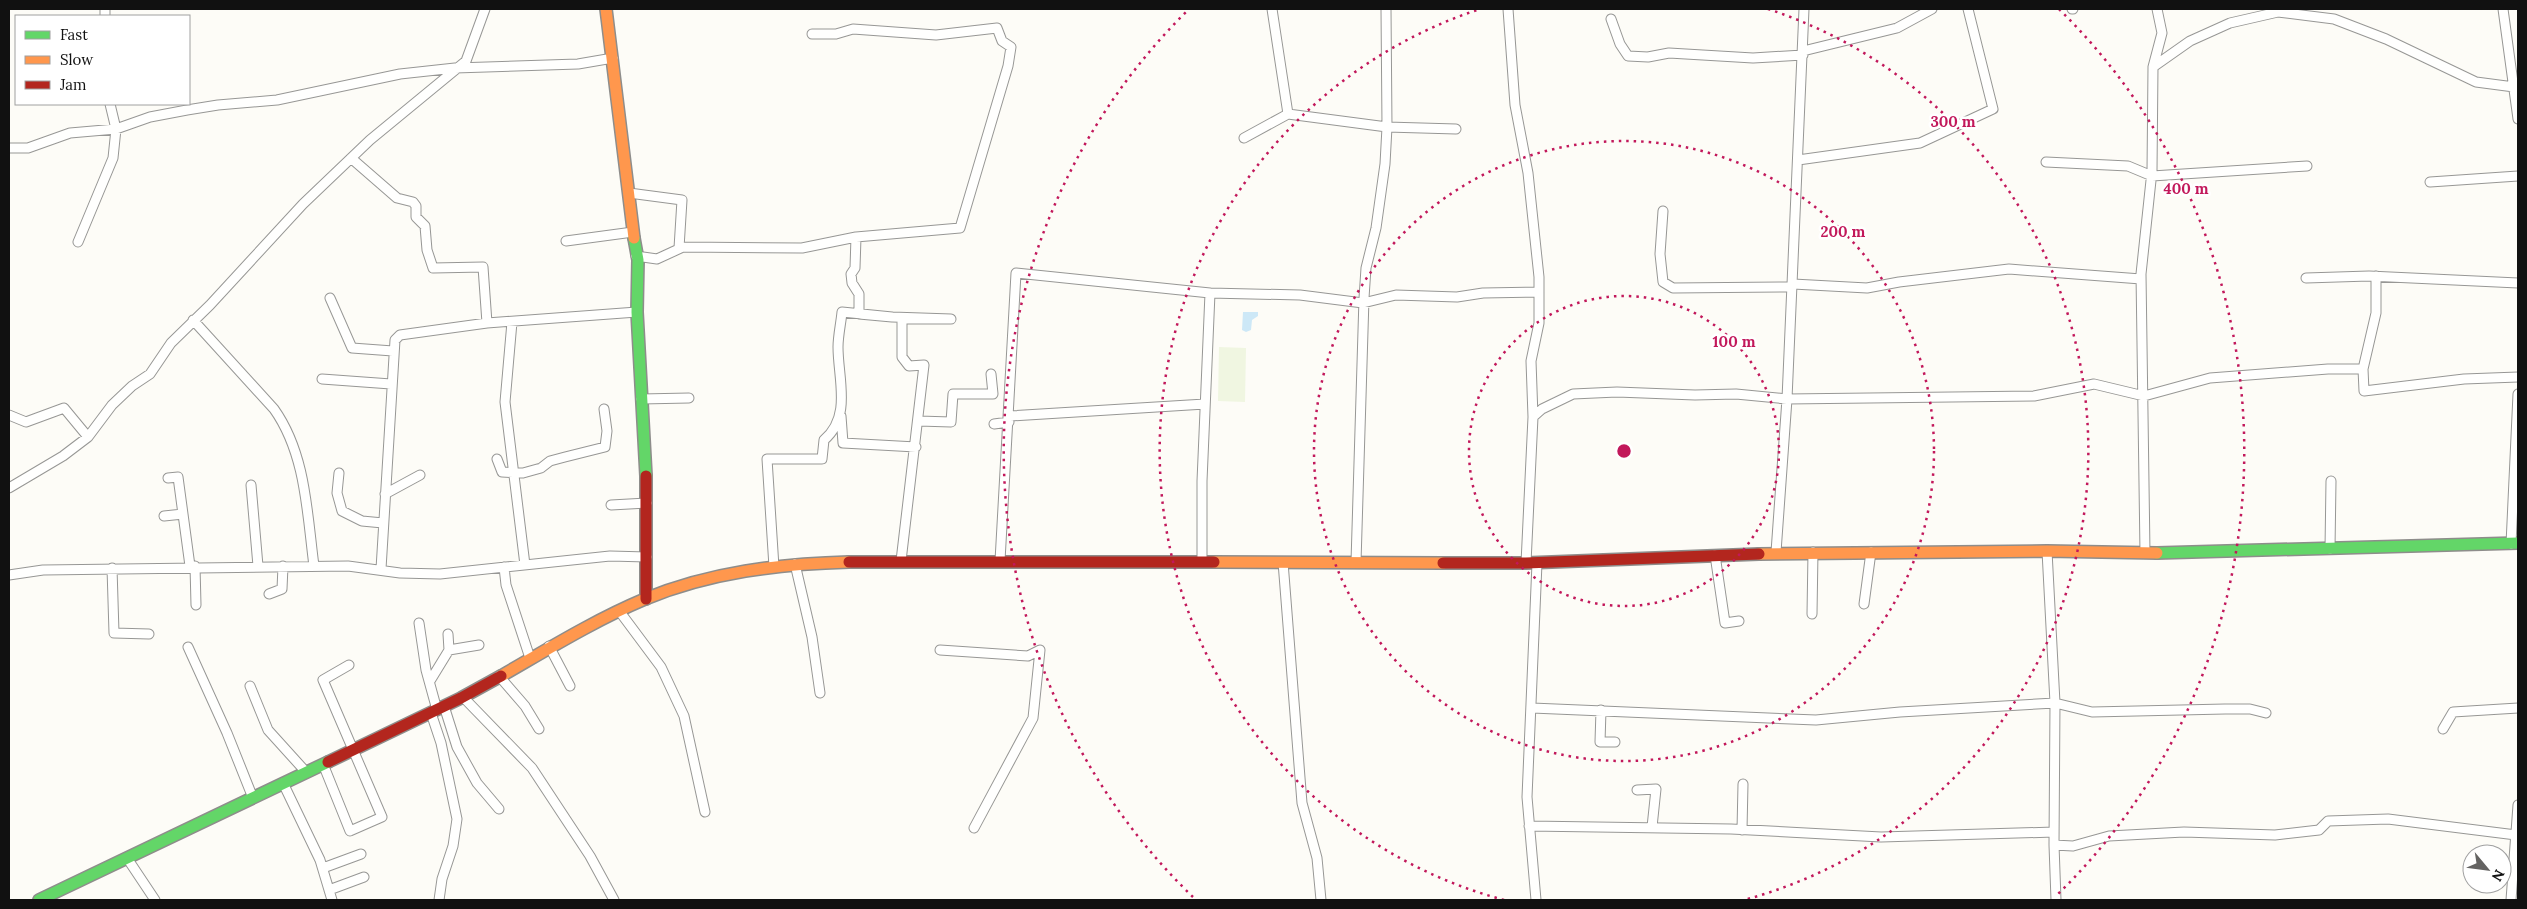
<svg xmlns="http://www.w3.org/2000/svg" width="2527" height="909" viewBox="0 0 2527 909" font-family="Lora,serif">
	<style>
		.pitch { fill: #f0f6e1 }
		.water { fill: #cde8f7 }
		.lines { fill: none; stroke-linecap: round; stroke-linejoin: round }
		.street-casing { stroke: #979795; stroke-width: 11 }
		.fast-casing { stroke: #8e8d8b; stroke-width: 14 }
		.slow-casing { stroke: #8e8d8b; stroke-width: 14 }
		.jam-casing { stroke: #8e8d8b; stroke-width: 14 }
		.street { stroke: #fffffe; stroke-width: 9 }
		.fast { stroke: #63d668; stroke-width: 11 }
		.slow { stroke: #ff974d; stroke-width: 11 }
		.jam { stroke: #b3261e; stroke-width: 11 }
		.ring { fill: none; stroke: #c2185b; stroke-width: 2.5; stroke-dasharray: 2.5 5 }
		.centre { fill: #c2185b; stroke: #fff; stroke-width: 2.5 }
		.ring-label { font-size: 15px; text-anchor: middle; font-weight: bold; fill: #c2185b; stroke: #fff; stroke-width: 5; stroke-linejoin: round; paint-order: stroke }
	</style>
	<rect width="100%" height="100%" fill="#fdfcf7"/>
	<!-- pitch -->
	<path class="pitch" d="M1219,347L1246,348L1245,402L1218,401Z"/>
	<!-- water -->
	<path class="water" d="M1243,312H1258V316L1252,320L1251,330L1246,332L1242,330Z"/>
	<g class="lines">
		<defs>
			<path id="street" d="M1272,9L1288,114L1387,127L1456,129
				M1508,9L1515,105L1528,173L1539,277V323L1531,361L1533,417L1526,563
				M2072,9H2073
				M2503,9L2518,119
				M105,16V9
				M1611,19L1620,44L1628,56L1648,57L1669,53L1753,58L1803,55
				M1803,51L1897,28L1932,9
				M2153,67L2190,41L2230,23L2278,12L2334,19L2386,39L2476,82L2514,87
				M1244,138L1288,114
				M9,148H28L70,133L116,129L150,117L187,110L218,105L277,100L400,74L455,68L578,64L613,58
				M351,158L397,198L413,202L416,206V217L425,226L427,250L433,268L483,267L487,323
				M1798,160L1920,143L1993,109L1968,9
				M2046,162L2128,166L2152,176L2307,166
				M2430,182L2518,176
				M629,193L682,200L679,248
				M1663,211L1660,254L1663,282L1673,288L1792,287
				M566,241L633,232
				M78,242L113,158L116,129L110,104
				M636,256L657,259L683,247L802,248L856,237L960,228L1008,66L1011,47L1002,41L997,28L936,35L853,29L836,34H812
				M2306,278L2369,276L2518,283
				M1793,284L1867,288L1899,282L2009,269L2141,279
				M330,298L352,348L393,351
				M892,317L951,319H902V357L909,366L924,365L901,561
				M193,320L274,409C306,454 307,513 314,566
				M512,322L505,402L525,565
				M2363,369L2376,313V276
				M322,379L391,384
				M641,399L689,398
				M9,415L26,422L64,408L88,437
				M841,416L843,443L916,447
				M1010,416L1205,404
				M1533,417L1542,409L1573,394L1617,392L1695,395L1736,394L1787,399L2034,396L2094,384L2144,396L2210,378L2328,369H2363L2364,391L2464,379L2518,377
				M919,421L951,422L953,394H993L991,374
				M994,424L1009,422
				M497,459L502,472L523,473L541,468L550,461L565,457L605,447L607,431L604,409
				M339,473L337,493L342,511L362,521L383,523
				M168,478L178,477L190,566
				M251,485L258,566
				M9,488L63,456L88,437L112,405L132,386L150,374L171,343L210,305L303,204L370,140L466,61L485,9
				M385,494L420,475
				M611,505L647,503
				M164,516L183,514
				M2511,544L2518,394
				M2330,549L2331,481
				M2047,551L2055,703L2054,845L2056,900
				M1776,552L1787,399L1804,9
				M2145,553L2141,274L2152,171L2153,67L2162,33L2157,9
				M1715,555L1725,623L1739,621
				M1000,561L1016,273L1210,293
				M1202,561V481L1210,293L1300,295L1363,303L1396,295L1457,297L1483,293L1539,292
				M1283,562L1302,803L1317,858L1321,900
				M1356,562L1364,298L1366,268L1376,228L1385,164L1387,127L1386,9
				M795,564L812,637L820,693
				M195,566L196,605
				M504,567L506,585L530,658
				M774,567L767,459H822L824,440C852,416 838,379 838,347C838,336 841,323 842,312L892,317L859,314V294L852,283L851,274L855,268L856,237
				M112,568L114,633L149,634
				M381,569L395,340L400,335L487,323L637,312
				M9,575L43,570L348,566L400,573L440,574L610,556L647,557
				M269,594L282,589L283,566
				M1864,604L1871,552
				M620,612L661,667L684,716L705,812
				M1812,614L1813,552
				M419,623L426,670L437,710
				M448,634L449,650
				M549,646L570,686
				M188,647L227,733L253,798
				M940,650L1028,656L1040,650L1033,718L974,828
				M499,676L525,706L539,729
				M430,681L449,650L479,645
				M250,686L268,730L306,772
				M463,697L532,768L590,856L614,900
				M444,706L457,747L477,783L499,809
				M1532,708L1816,720L1900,712L2055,703L2092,712L2225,709H2250L2266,713
				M1601,710L1600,742H1615
				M431,713L441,743L457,819L453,846L442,879L439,900
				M2443,729L2453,712L2518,708
				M323,764L350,831L382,817L323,680L349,665
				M283,783L320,860L332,900
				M1637,790L1656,789L1652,827
				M1529,826L1731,829L1881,837L2054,832
				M1742,830L1743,784
				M2054,845L2073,846L2109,836L2184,832L2275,835L2319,830L2328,821L2388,819L2516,835
				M127,858L155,900
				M323,868L361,854
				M329,890L364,877
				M1536,900L1527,797L1537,563
				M2511,900L2518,805"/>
			<path id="fast" d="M634,238L638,260L637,312L646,476
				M2157,553L2518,543
				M39,900L328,762"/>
			<path id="slow" d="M606,9L634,238
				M1759,554L2047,551L2157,553
				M1214,562L1443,563
				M501,676C548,649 595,620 645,599C710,572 779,564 849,562"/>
			<path id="jam" d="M646,476V599
				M849,562H1214
				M1443,563H1526L1759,554
				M328,762L461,698L501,676"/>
		</defs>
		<!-- street casing -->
		<use href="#street" class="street-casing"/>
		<!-- fast casing -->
		<use href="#fast" class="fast-casing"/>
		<!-- slow casing -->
		<use href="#slow" class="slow-casing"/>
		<!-- jam casing -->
		<use href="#jam" class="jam-casing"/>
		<!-- street -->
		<use href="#street" class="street"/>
		<!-- fast -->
		<use href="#fast" class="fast"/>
		<!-- slow -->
		<use href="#slow" class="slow"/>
		<!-- jam -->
		<use href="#jam" class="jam"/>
	</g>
	<!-- distance rings -->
	<g class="ring">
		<circle cx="1624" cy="451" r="155"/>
		<circle cx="1624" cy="451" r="310"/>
		<path d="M1504 900A465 465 0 0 1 1480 9M1768 9A465 465 0 0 1 1744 900"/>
		<path d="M1193 897A620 620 0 0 1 1189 9M2059 9A620 620 0 0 1 2055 897"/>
	</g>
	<circle cx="1624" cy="451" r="8" class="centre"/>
	<g class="ring-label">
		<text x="1953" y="127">300 m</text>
		<text x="2186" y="194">400 m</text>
		<text x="1843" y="237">200 m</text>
		<text x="1734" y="347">100 m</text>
	</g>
	<!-- border -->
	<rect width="2527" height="909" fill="none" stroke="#111111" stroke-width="20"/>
	<!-- legend -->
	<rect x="15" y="15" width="175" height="90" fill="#ffffff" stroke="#a0a0a0"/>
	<rect x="25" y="31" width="25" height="8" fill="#63d668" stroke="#a0a0a0"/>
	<text x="60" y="40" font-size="15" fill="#111111">Fast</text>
	<rect x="25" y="56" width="25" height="8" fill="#ff974d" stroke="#a0a0a0"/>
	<text x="60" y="65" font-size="15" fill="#111111">Slow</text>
	<rect x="25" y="81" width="25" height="8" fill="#b3261e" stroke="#a0a0a0"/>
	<text x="60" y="90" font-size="15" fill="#111111">Jam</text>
	<!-- north arrow -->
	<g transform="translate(2487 869) rotate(119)"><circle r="24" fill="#ffffff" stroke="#a0a0a0"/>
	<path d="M0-4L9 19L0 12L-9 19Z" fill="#646362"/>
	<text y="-8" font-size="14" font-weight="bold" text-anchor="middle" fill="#111111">N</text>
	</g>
</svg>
